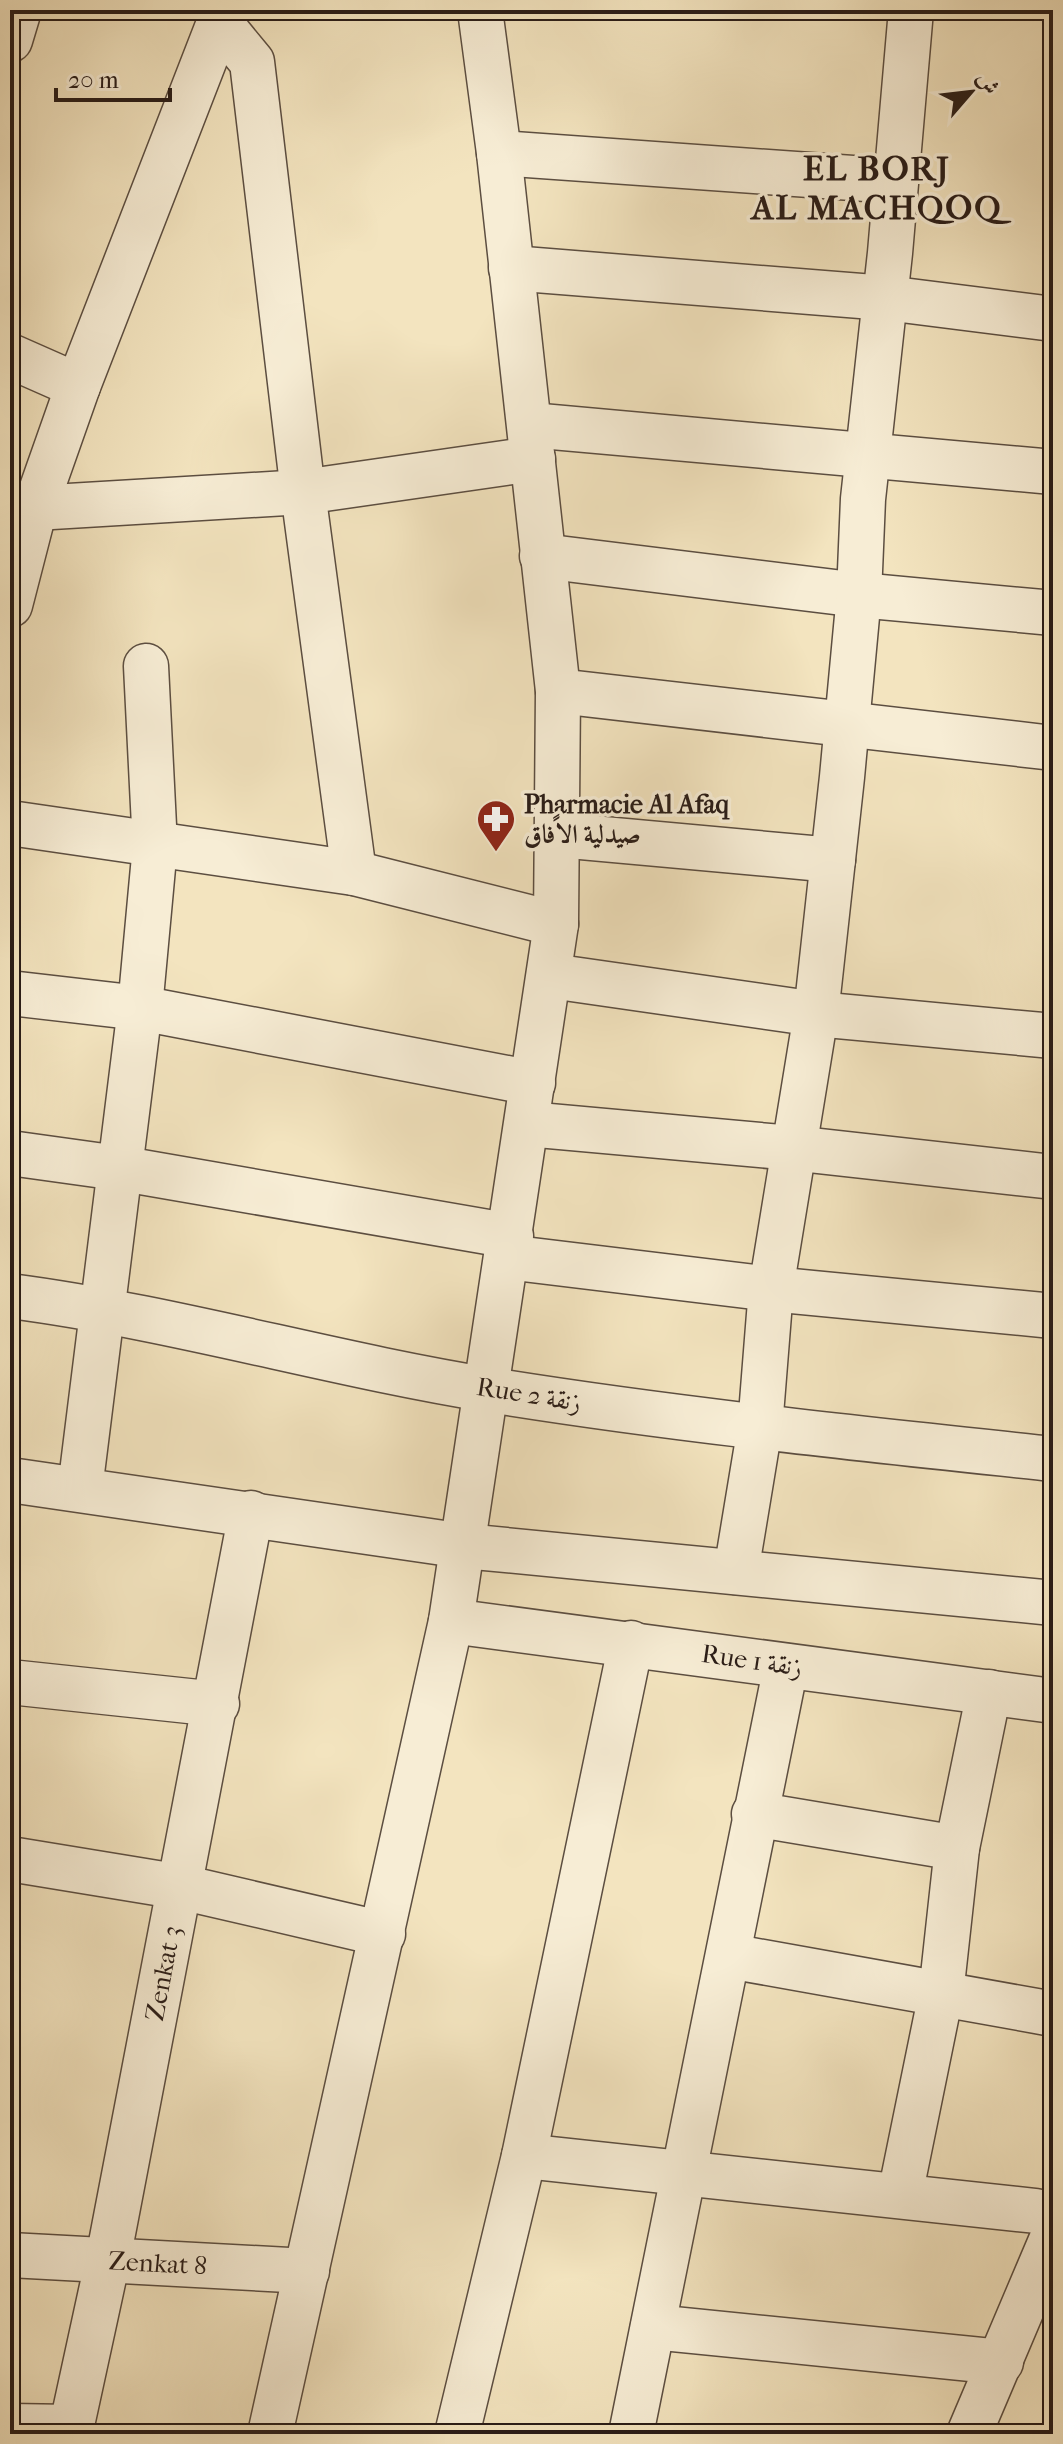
<svg xmlns="http://www.w3.org/2000/svg" width="1063" height="2444" viewBox="0 0 1063 2444" font-family="'IM FELL French Canon',Amiri,serif">
	<style>
		.lines { fill: none; stroke-linecap: round; stroke-linejoin: round }
		.minor-casing { stroke: #5c4e41; stroke-width: 47 }
		.minor { stroke: #f7edd5; stroke-width: 44 }
		.labels { text-anchor: middle; stroke-width: 7; stroke-linejoin: round; paint-order: stroke }
		.poi-label { font-size: 26px; font-weight: bold; fill: #291c17; stroke: #f7edd5; text-anchor: start }
		.street-label { font-size: 26px; fill: #291c17; stroke: #f7edd5 }
		.district-label { font-size: 34px; font-weight: bold; letter-spacing: 2px; fill: #291c17; stroke: #f7edd5 }
	</style>
	<rect width="100%" height="100%" fill="#f3e4bf"/>
	<filter id="stains"><feTurbulence type="fractalNoise" baseFrequency=".0025" numOctaves="4"/><feColorMatrix values="0 0 0 0 .2 0 0 0 0 .09 0 0 0 0 .02 0 0 0 .5 -.17"/></filter>
	<radialGradient id="worn" r=".72"><stop offset=".6" stop-color="#630" stop-opacity="0"/><stop offset="1" stop-color="#630" stop-opacity=".3"/></radialGradient>
	<g class="lines">
		<defs>
			<g id="minor">
				<path d="M220,23L252,62L303,492L354,873"/>
				<path d="M10,40L19,10"/>
				<path d="M499,153L895,181"/>
				<path d="M511,268L886,298L1053,319"/>
				<path d="M10,356L78,386"/>
				<path d="M530,425L1053,472"/>
				<path d="M35,508L303,492L533,459"/>
				<path d="M542,556L859,595L1053,613"/>
				<path d="M10,605L35,508L78,386L224,10"/>
				<path d="M558,691L1053,748"/>
				<path d="M10,823L354,873L556,924"/>
				<path d="M559,835L833,860"/>
				<path d="M551,976L816,1014L1053,1036"/>
				<path d="M10,993L140,1008L533,1083"/>
				<path d="M527,1124L792,1148L1053,1177"/>
				<path d="M10,1153L118,1168L511,1236"/>
				<path d="M507,1257L771,1289L1053,1316"/>
				<path d="M10,1296C172,1317 329,1364 490,1390C676,1420 865,1439 1053,1459"/>
				<path d="M10,1480L464,1546L1053,1603"/>
				<path d="M80,1489L140,1008L155,846L146,666"/>
				<path d="M736,1572L760,1427L771,1289L816,1014L842,777L859,595L863,499L890,253L911,10"/>
				<path d="M451,1621L1053,1701"/>
				<path d="M10,1682L217,1704"/>
				<path d="M754,1814L957,1848"/>
				<path d="M10,1859L181,1887L383,1934"/>
				<path d="M729,1956L1053,2014"/>
				<path d="M524,2156L1036,2211L1053,2217"/>
				<path d="M900,2195L941,1994L957,1848L989,1692"/>
				<path id="s1" d="M10,2255L307,2271"/>
				<path d="M653,2327L1001,2362"/>
				<path d="M10,2426L72,2427"/>
				<path id="s2" d="M70,2434L108,2259L251,1513"/>
				<path d="M270,2434L451,1621L556,924L558,691L499,153L480,10"/>
				<path d="M457,2434L524,2156L631,1643"/>
				<path d="M631,2434L786,1666"/>
				<path d="M969,2434L1053,2236"/>
			</g>
		</defs>
		<!-- minor casing -->
		<use href="#minor" class="minor-casing"/>
		<!-- minor -->
		<use href="#minor" class="minor"/>
	</g>
	<!-- icons -->
	<defs>
		<symbol id="pharmacy-pin" viewBox="-11 -11 22 30"><path d="M0 17L-7.5 6A9.5 9.5 0 1 1 7.5 6Z" fill="#8f2418" stroke="#f7edd5"/><path d="M-2-6h4v4h4v4h-4v4h-4v-4h-4v-4h4Z" fill="#fff"/></symbol>
	</defs>
	<g fill-rule="evenodd">
		<use href="#pharmacy-pin" x="474" y="797" width="44" height="60"/>
	</g>
	<g class="labels">
		<!-- poi labels -->
		<g class="poi-label">
			<text x="524" y="813">Pharmacie Al Afaq<tspan x="524" dy="30">صيدلية الاًفاق</tspan></text>
		</g>
		<!-- street labels -->
		<g class="street-label">
			<text transform="translate(529 1394) rotate(9)" y="9">Rue 2 زنقة</text>
			<text transform="translate(752 1660) rotate(8)" y="9">Rue 1 زنقة</text>
			<text dy="9" stroke="none"><textPath href="#s2" startOffset="470">Zenkat 3</textPath></text>
			<text dy="9" stroke="none"><textPath href="#s1" startOffset="148">Zenkat 8</textPath></text>
		</g>
		<!-- district labels -->
		<g class="district-label">
			<text x="877" y="180">EL BORJ<tspan x="877" dy="39">AL MACHQOQ</tspan></text>
		</g>
	</g>
	<!-- margin -->
	<rect width="1063" height="2444" fill="none" stroke="#f3e4bf" stroke-width="40"/>
	<rect x="12" y="12" width="1039" height="2420" fill="none" stroke="#291c17" stroke-width="4"/>
	<rect x="20" y="20" width="1023" height="2404" fill="none" stroke="#291c17" stroke-width="2"/>
	<!-- north arrow -->
	<g transform="translate(971 92) rotate(62)" stroke="#f7edd5" stroke-width="6" paint-order="stroke">
	<path d="M0-6L14 30L0 20L-14 30Z" fill="#291c17"/>
	<text y="-12" font-size="22" font-weight="bold" text-anchor="middle" fill="#291c17">ش</text>
	</g>
	<!-- scale -->
	<path d="M56 88v12h114v-12" fill="none" stroke="#291c17" stroke-width="4"/>
	<text x="68" y="88" font-size="24" fill="#291c17" stroke="#f7edd5" stroke-width="6" paint-order="stroke">20 m</text>
	<rect width="100%" height="100%" filter="url(#stains)"/>
	<rect width="100%" height="100%" fill="url(#worn)"/>
</svg>
